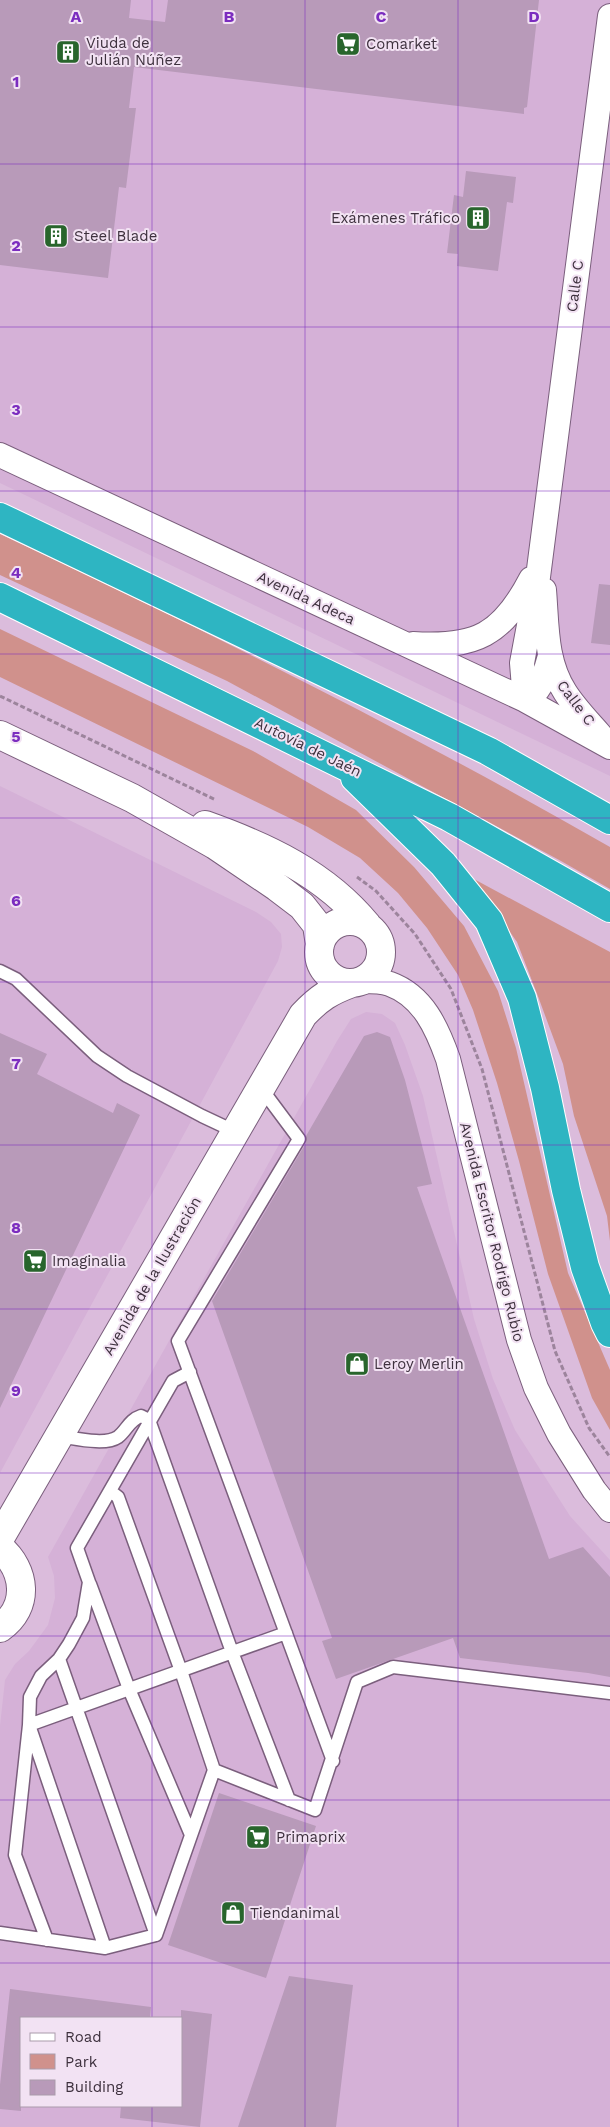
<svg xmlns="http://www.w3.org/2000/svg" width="610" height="2127" viewBox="0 0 610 2127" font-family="'Work Sans',sans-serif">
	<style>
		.built { fill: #d5b1d7; fill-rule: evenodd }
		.green { fill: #d0918c }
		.building { fill: #b89ab9 }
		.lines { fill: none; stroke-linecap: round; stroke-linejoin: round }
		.lane-casing { stroke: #7b5f7d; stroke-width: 15 }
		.street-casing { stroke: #7b5f7d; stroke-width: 26 }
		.secondary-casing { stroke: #7b5f7d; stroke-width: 30 }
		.highway-casing { stroke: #fff; stroke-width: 30 }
		.path { stroke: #9c849c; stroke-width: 3; stroke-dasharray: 5 2.5; stroke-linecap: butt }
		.lane { stroke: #fff; stroke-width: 12 }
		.street { stroke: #fff; stroke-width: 24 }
		.secondary { stroke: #fff; stroke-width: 28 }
		.highway { stroke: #2eb5c2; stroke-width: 28 }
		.grid { fill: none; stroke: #7b2cbf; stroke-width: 1; stroke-opacity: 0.55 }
		.labels { text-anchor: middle; stroke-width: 4; stroke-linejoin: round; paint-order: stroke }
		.poi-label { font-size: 15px; fill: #3e313e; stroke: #f2e2f3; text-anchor: start }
		.street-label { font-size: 15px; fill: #3e313e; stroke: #f2e2f3 }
		.grid-label { font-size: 16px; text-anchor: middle; font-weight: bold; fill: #7b2cbf; stroke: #f2e2f3; stroke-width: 4; stroke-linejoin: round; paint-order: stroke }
	</style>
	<rect width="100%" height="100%" fill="#dbbcdc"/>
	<!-- built -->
	<path class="built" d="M0,0H610V776L0,483Z
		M0,786L256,912L271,922L281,934L282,947L278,961L0,1473Z
		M366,1012L382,1014L395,1023L405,1045L423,1096L474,1319L493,1379L515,1430L570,1516L610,1560V2127H0V1726L5,1680L15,1664L29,1651L48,1625L55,1598L54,1576L48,1557L337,1041L351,1019ZM21,2018H181V2106H21Z"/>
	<!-- green -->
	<path class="green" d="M0,534C207,631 412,733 610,847V889L561,861L227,681L0,575Z
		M0,629L253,751L356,810L414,867L464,926L498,991L516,1048L568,1273L610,1370V1430L592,1398L548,1274L519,1161L497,1083L473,1010L458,975L427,928L398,893L360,858L308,827L0,677Z
		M472,878L610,952V1241L607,1216L574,1116L563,1064L539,999L517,942Z"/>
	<!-- building -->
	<path class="building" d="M0,0H131L129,18L165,22L168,0H539L527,107L524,108V114L134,67L129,108H136L126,188L119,187L108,278L0,265Z
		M466,171L516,177L513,203L507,202L498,271L457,266L458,254L447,253L454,195L463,197Z
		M599,584L610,585V645L591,643Z
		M377,1032L390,1037L405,1080L432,1184L417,1187L549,1559L583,1547L610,1577V1677L588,1673L460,1658L453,1638L336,1679L322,1641L332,1638L212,1301L306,1143V1136L364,1036Z
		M0,1033L47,1054L37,1074L113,1113L117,1103L140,1115L0,1408Z
		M219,1793L316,1826L266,1978L168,1945Z
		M289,1976L353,1985L336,2127H238Z
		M10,1989L151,2007L150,2018H21V2111L0,2109V2085Z
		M181,2010L212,2014L200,2127L120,2118L121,2106H181Z"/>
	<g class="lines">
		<defs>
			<path id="lane" d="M0,971L16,979L97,1056L127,1076L202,1116L236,1132
				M261,1088L299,1139L178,1341L333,1761
				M58,1436C74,1438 105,1446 118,1437C127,1430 129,1420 141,1416L149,1420L232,1652L289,1800
				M110,1491L118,1497L181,1671L214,1770
				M90,1584L129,1689L191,1835
				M59,1659L156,1935
				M0,1933L105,1948L156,1935L214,1770L315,1810L357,1682L393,1667L610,1693
				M47,1940L15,1855L29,1725L30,1697L41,1676L59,1659L69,1644L83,1618L89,1582L77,1548L173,1381L190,1372
				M105,1948L29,1725L286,1633"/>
			<path id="street" d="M0,455L525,700L610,747
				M544,590C547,625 545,661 565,692C575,708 590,723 602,737
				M413,644C476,648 502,635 531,579
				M550,656C544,675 543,691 525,700L522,663L538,577L610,16
				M362,981C371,981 382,981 390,984C423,996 437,1028 448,1059L519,1340L536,1388L559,1434L594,1490L610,1510"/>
			<path id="secondary" d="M0,735L132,798L215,845L277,887L302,906L317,925L320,945
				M205,825C267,847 325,874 367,925
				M319 952a31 31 0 1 1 62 0a31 31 0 1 1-62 0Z
				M0,1538L303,1015C319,998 330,991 352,983
				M0,1548C26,1570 30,1607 0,1628"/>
			<path id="highway" d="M0,517L488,751L610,820
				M0,597L449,817L610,908
				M355,778L443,864L489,921L522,998L545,1088L566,1190L585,1267L605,1323L610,1333"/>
		</defs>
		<!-- lane casing -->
		<use href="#lane" class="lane-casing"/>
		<!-- street casing -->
		<use href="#street" class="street-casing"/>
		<!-- secondary casing -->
		<use href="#secondary" class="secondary-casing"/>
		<!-- highway casing -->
		<use href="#highway" class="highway-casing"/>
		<!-- path -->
		<path class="path" d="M0,696L216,800
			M357,877L376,891L415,934L451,989L482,1069L555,1351L589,1428L610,1457"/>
		<!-- lane -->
		<use href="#lane" class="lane"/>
		<!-- street -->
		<use href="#street" class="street"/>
		<!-- secondary -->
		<use href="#secondary" class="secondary"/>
		<!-- highway -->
		<use href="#highway" class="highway"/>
	</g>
	<!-- grid -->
	<path class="grid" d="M152,0V2018M305,0V2127M458,0V2127M0,164H610M0,327H610M0,491H610M0,654H610M0,818H610M0,982H610M0,1145H610M0,1309H610M0,1473H610M0,1636H610M0,1800H610M0,1963H610M152,2106V2127"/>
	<!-- icons -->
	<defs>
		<symbol id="supermarket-square" viewBox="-11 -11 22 22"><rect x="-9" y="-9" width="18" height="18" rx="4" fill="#28652c" stroke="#f2e2f3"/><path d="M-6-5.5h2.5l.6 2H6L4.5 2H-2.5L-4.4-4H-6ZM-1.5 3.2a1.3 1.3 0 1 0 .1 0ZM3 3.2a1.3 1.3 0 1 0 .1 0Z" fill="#fff"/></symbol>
		<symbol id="building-square" viewBox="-11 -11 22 22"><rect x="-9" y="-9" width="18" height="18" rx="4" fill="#28652c" stroke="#f2e2f3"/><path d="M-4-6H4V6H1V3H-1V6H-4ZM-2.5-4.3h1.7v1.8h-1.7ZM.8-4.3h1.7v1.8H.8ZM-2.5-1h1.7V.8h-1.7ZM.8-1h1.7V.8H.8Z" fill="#fff"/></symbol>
		<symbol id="shop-square" viewBox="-11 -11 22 22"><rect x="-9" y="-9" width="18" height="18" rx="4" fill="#28652c" stroke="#f2e2f3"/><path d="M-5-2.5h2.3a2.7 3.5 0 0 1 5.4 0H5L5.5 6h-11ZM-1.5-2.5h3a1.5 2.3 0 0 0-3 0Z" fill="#fff"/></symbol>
	</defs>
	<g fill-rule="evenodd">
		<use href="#supermarket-square" x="334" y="30" width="28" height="28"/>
		<use href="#building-square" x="54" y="38" width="28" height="28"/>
		<use href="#building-square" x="464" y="204" width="28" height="28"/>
		<use href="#building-square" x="42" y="222" width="28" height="28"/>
		<use href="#supermarket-square" x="21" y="1247" width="28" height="28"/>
		<use href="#shop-square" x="343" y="1350" width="28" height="28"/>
		<use href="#supermarket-square" x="244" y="1823" width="28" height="28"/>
		<use href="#shop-square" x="219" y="1899" width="28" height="28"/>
	</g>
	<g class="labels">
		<!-- poi labels -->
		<g class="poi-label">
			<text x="86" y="48">Viuda de<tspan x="86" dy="17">Julián Núñez</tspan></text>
			<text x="366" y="49">Comarket</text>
			<text x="460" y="223" text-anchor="end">Exámenes Tráfico</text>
			<text x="74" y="241">Steel Blade</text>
			<text x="52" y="1266">Imaginalia</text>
			<text x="374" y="1369">Leroy Merlin</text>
			<text x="276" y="1842">Primaprix</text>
			<text x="250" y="1918">Tiendanimal</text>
		</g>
		<!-- street labels -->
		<g class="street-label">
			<text transform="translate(575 286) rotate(-83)" y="5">Calle C</text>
			<text transform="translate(306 598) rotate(25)" y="5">Avenida Adeca</text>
			<text transform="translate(576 703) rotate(53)" y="5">Calle C</text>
			<text transform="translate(308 747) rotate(26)" y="5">Autovía de Jaén</text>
			<text transform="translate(492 1232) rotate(76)" y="5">Avenida Escritor Rodrigo Rubio</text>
			<text transform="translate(152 1276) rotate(-60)" y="5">Avenida de la Ilustración</text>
		</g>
	</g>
	<g class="grid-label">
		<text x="76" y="22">A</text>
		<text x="229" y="22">B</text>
		<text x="381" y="22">C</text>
		<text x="534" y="22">D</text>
		<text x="16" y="87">1</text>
		<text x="16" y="251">2</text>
		<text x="16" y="415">3</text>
		<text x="16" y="578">4</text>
		<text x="16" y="742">5</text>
		<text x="16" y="906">6</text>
		<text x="16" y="1069">7</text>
		<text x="16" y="1233">8</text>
		<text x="16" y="1396">9</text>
	</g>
	<!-- legend -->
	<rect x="20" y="2017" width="162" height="90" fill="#f2e2f3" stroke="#aa9bab"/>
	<rect x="30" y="2033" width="25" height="8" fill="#ffffff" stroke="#aa9bab"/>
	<text x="65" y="2042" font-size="15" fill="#3e313e">Road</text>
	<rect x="30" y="2054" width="25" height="15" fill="#d0918c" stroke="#aa9bab"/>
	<text x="65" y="2067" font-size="15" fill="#3e313e">Park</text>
	<rect x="30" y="2080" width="25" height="15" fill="#b89ab9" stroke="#aa9bab"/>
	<text x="65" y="2092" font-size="15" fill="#3e313e">Building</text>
</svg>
